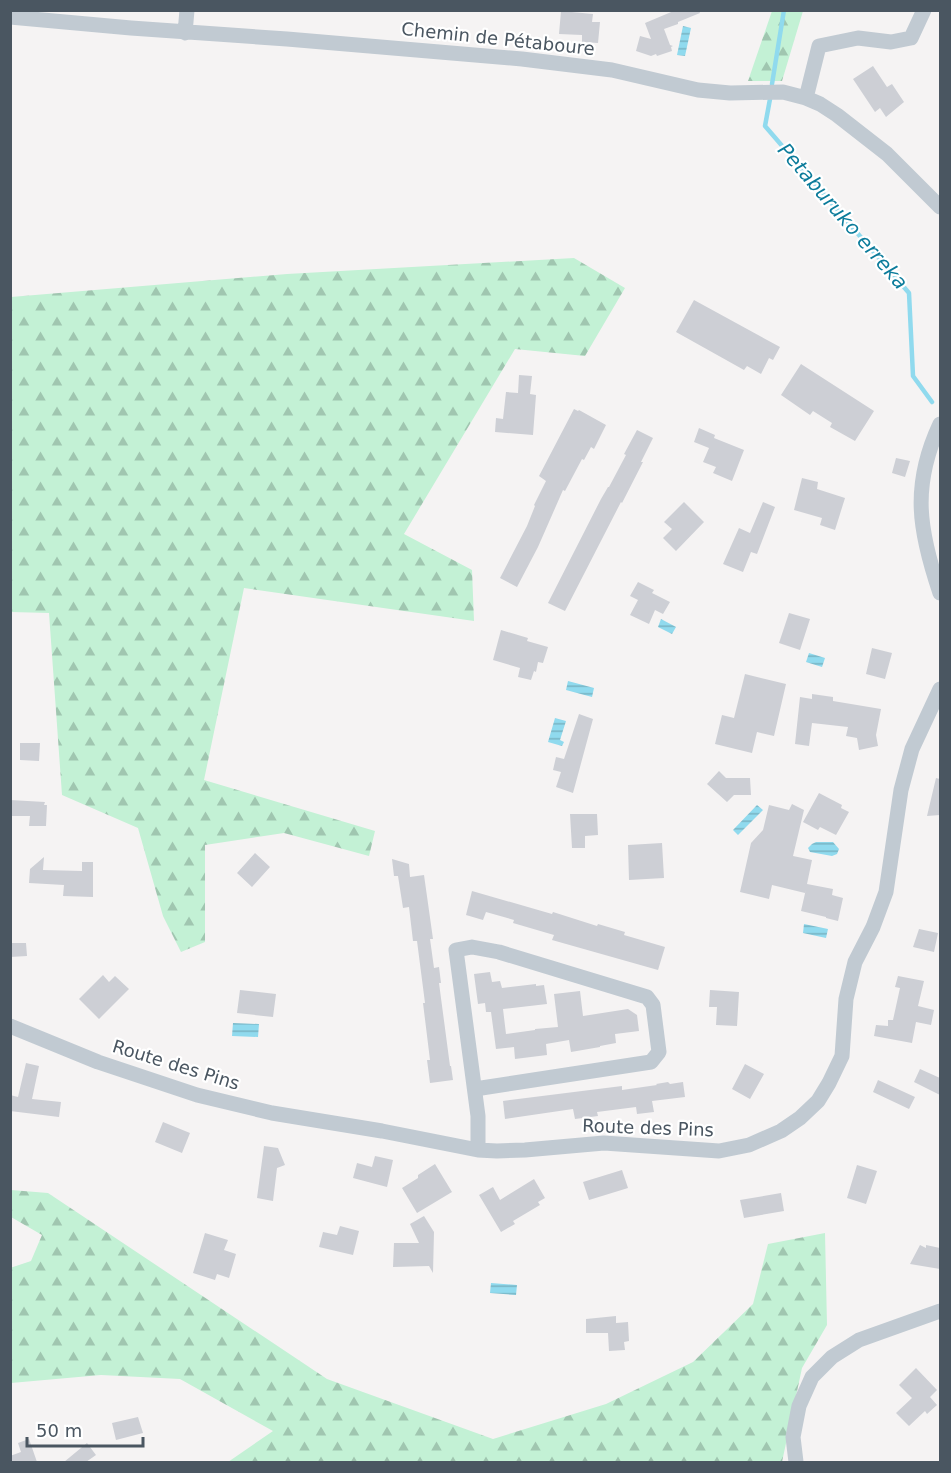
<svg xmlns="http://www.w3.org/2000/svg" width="951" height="1473" viewBox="0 0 951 1473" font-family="'DejaVu Sans',sans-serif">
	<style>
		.forest { fill: url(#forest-firs) }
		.water { fill: url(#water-rules) }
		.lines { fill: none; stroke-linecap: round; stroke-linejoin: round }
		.stream { stroke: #90daee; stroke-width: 4.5 }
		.building { fill: #cdcfd5 }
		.minor { stroke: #c1cad2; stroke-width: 15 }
		.labels { text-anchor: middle; stroke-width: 4.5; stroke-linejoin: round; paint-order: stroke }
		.street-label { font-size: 18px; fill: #4a5661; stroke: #fff }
		.water-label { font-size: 20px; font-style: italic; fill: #0c7c9b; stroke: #fff }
	</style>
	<defs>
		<pattern id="forest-firs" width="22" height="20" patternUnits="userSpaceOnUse" patternTransform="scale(1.5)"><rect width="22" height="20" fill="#c3f1d5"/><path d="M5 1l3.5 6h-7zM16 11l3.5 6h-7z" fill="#a0c6b0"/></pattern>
		<pattern id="water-rules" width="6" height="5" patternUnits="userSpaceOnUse" patternTransform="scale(1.5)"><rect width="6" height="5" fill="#90daee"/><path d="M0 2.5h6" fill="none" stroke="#78b4c4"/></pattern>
	</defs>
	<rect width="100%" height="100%" fill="#f5f3f3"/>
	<!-- forest -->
	<path class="forest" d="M772,11H803L782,81H748Z
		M574,258L625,288L585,356L515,349L404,534L472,570L474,621L244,588L204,780L375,831L369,856L284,833L205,845V942L181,952L163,916L138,828L62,795L49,613L11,612V297L287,274Z
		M11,1190L48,1193L327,1379L493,1439L606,1404L693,1362L753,1304L768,1244L825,1233L827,1325L802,1368L782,1462H228L273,1431L180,1379L101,1375L11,1383L10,1268L31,1261L42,1235L11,1217Z"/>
	<!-- water -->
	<path class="water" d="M683,26L691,28L685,56L677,55Z
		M661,619L676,627L672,634L658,627Z
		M809,653L825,658L822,667L806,662Z
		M568,681L594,688L592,697L566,690Z
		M555,718L566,721L560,740L564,742L562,746L548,742Z
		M757,805L763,810L738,835L733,830Z
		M816,842H833L839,849L837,854L832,856L810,852L808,848L812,844Z
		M804,924L828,929L826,938L803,933Z
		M233,1023L259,1024L258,1037L232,1036Z
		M491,1283L517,1285L516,1295L490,1293Z"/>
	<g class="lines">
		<!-- stream -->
		<path class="stream" d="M772,84L784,10
			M770,99L765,126L909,293L913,376L932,402"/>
	</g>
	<!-- building -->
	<path class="building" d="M676,10H699L700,13L678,22V24L664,29L670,45L673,46L671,47L672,51L657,56L656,54L651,56L636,51L640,36L651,39L645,23Z
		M561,11L593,14L592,22H600L598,43L582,42V35L559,34Z
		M873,66L887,87L892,84L904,102L886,117L880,108L875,112L853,79Z
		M694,300L780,347L773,360L769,358L761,374L747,366L744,370L676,332Z
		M801,364L874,411L855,441L830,427L832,423L813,411L810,415L781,395Z
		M519,375L532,376L530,394L536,395L533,435L495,432L496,418L503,419L506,392L518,393Z
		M574,409L578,411L579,410L606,425L594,449L591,447L584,460L582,459L565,491L563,490L538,547L517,587L500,578L527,526L535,506L534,505L546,481L539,476Z
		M699,428L715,435L714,438L744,450L732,481L713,473L716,467L703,462L709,448L694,442Z
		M637,430L653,438L641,462H643L622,503L621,502L565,611L548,603L601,499L608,487H609L626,455L624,454Z
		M896,458L910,461L905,477L892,473Z
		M802,478L818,482L817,489L845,498L835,530L820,525L822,518L794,510Z
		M684,502L704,522L676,551L663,538L672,529L664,522Z
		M763,502L775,507L757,554L751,552L743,572L723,564L739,528L750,533Z
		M638,582L654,590L652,593L670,602L663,614L655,610L649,624L630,615L638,600L630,596Z
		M789,613L810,619L800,650L779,643Z
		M501,630L528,638L527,641L548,647L543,663L538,662L536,672L534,671L531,680L518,677L520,668L493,660Z
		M872,648L892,653L885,679L866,674Z
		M745,674L786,684L774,736L757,732L752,753L715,744L722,715L734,718Z
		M812,694L833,697V701L881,709L876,735L878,746L859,750L857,738L846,736L848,727L812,723L809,746L795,744L800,697L812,699Z
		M579,714L593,719L573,793L556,787L561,772L553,770L556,757L564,759Z
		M20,743H40L39,761L20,760Z
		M719,771L726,778H750L751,795H734L727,802L707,784Z
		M936,778L940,779V815L927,816Z
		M819,793L842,805L841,808L849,812L836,835L820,827L818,830L803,822Z
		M10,800L45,802L44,805H47L46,826H29L30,816H10Z
		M792,804L804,810L793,856L812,860L807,884L833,889L832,895L843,898L838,921L826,918V917L801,911L806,889L805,893L772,885L769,899L740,892L751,843L763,830L769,805L789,810Z
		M570,814H597L598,835L585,836V848H572Z
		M662,843L664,878L629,880L628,845Z
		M255,853L270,867L252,887L237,873Z
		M44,857L43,870L82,871V862H93V897L63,896L64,885L29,883L30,869Z
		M392,859L409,864L410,877L424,875L433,939H430L434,968L439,967L441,983H439L450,1066H451L453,1080L430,1083L427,1060H430L423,1003H425L417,941H413L409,907L403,908L398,876H394Z
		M472,891L552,914L553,912L597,926L598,924L625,932L624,935L665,947L658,970L552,940L554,935L513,923L514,920L486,912L483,920L466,915Z
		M919,929L938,933L934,952L913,947Z
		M10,943H26L27,956L10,957Z
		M490,972L492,982L500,981L502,988L536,984V986L544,985L547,1004L503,1009L506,1034L535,1030V1029L558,1027L554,994L580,991L583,1016L628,1009L637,1015L639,1031L615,1034L616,1043L600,1046V1047L571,1052L569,1040L546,1044L547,1055L515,1059L514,1047L496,1049L491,1012H486L485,1003L478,1004L474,974Z
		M103,975L109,982L115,976L129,989L99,1019L79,999Z
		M898,976L924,981L918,1006L934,1010L931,1025L916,1022L912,1043L874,1036L876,1025L888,1026V1020H893L900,988L895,987Z
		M240,990L276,994L273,1017L237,1013Z
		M710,990L739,992L737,1026L716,1025L717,1007H709Z
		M26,1063L39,1066L32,1099L61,1102L59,1117L10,1111V1095L18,1097Z
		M745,1064L764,1074L750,1099L732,1089Z
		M920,1069L940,1078V1095L914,1082Z
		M878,1080L915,1097L909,1109L873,1092Z
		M668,1082L670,1084L683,1082L685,1097L652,1101L654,1112L637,1114L636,1107L597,1112L598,1116L575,1119L573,1109L505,1119L503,1101L622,1086V1090L657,1085L656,1084Z
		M163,1122L190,1133L182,1153L155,1142Z
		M264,1146L278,1148L285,1165L277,1168L273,1201L257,1198Z
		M375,1156L393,1160L387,1187L353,1178L357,1163L372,1167Z
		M435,1164L452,1192L417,1213L402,1188L418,1178V1175Z
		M857,1165L877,1171L866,1204L847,1198Z
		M622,1170L628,1188L589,1200L583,1182Z
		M534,1179L545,1198L538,1202L540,1205L513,1221L515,1224L501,1232L479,1195L493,1187L500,1200Z
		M781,1193L784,1211L744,1218L740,1200Z
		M424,1216L434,1232L433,1273L429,1266L393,1267L394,1243H419L410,1224Z
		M340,1226L359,1231L353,1255L319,1247L323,1232L337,1235Z
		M205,1233L228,1240L224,1250L236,1254L229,1278L217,1274L215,1280L193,1273Z
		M920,1245L926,1248V1245L940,1248V1269L910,1264Z
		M616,1316V1323L628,1322L629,1341L624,1342L625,1350L609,1351L608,1333H586V1319Z
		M916,1368L937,1390L930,1397L937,1405L927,1414L925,1411L909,1426L896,1413L912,1398L899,1385Z
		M138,1417L143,1433L116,1440L112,1423Z
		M29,1439L37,1462H10V1456L21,1452L18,1443Z
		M87,1443L96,1455L86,1462H64Z"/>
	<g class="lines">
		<!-- minor -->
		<path class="minor" d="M10,17L131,28L287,39L522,59L612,70L698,90L730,93L783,92L806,98L820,104L837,115L887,154L940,207
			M185,33L187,10
			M806,98L819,46L858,38L891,42L911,38L924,10
			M940,424C911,486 919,531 940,593
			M10,1026L98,1062L197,1095L272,1113L382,1131L478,1150L497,1151L525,1150L604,1143L719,1151L749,1145L781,1131L800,1118L818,1101L829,1083L842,1056L846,999L855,962L873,927L886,892L901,790L912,749L940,689
			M475,1089L651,1062L659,1052L653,1005L647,997L499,952L472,947L456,950L478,1116V1150
			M796,1462L793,1437L799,1406L812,1377L832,1357L859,1340L940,1311"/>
	</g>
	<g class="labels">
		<!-- street labels -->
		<g class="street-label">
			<text transform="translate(498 39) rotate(6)" y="6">Chemin de Pétaboure</text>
			<text transform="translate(176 1065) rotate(17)" y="6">Route des Pins</text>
			<text transform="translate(648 1128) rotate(2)" y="6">Route des Pins</text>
		</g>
		<!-- water labels -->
		<g class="water-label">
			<text transform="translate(843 216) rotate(49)" y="7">Petaburuko erreka</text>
		</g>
	</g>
	<!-- border -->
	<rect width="951" height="1473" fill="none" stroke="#4a5661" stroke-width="24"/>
	<!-- scale -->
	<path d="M27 1437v9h116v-9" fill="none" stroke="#4a5661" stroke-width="3"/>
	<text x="36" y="1437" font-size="18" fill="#4a5661" stroke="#ffffff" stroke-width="4.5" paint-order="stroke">50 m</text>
</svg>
